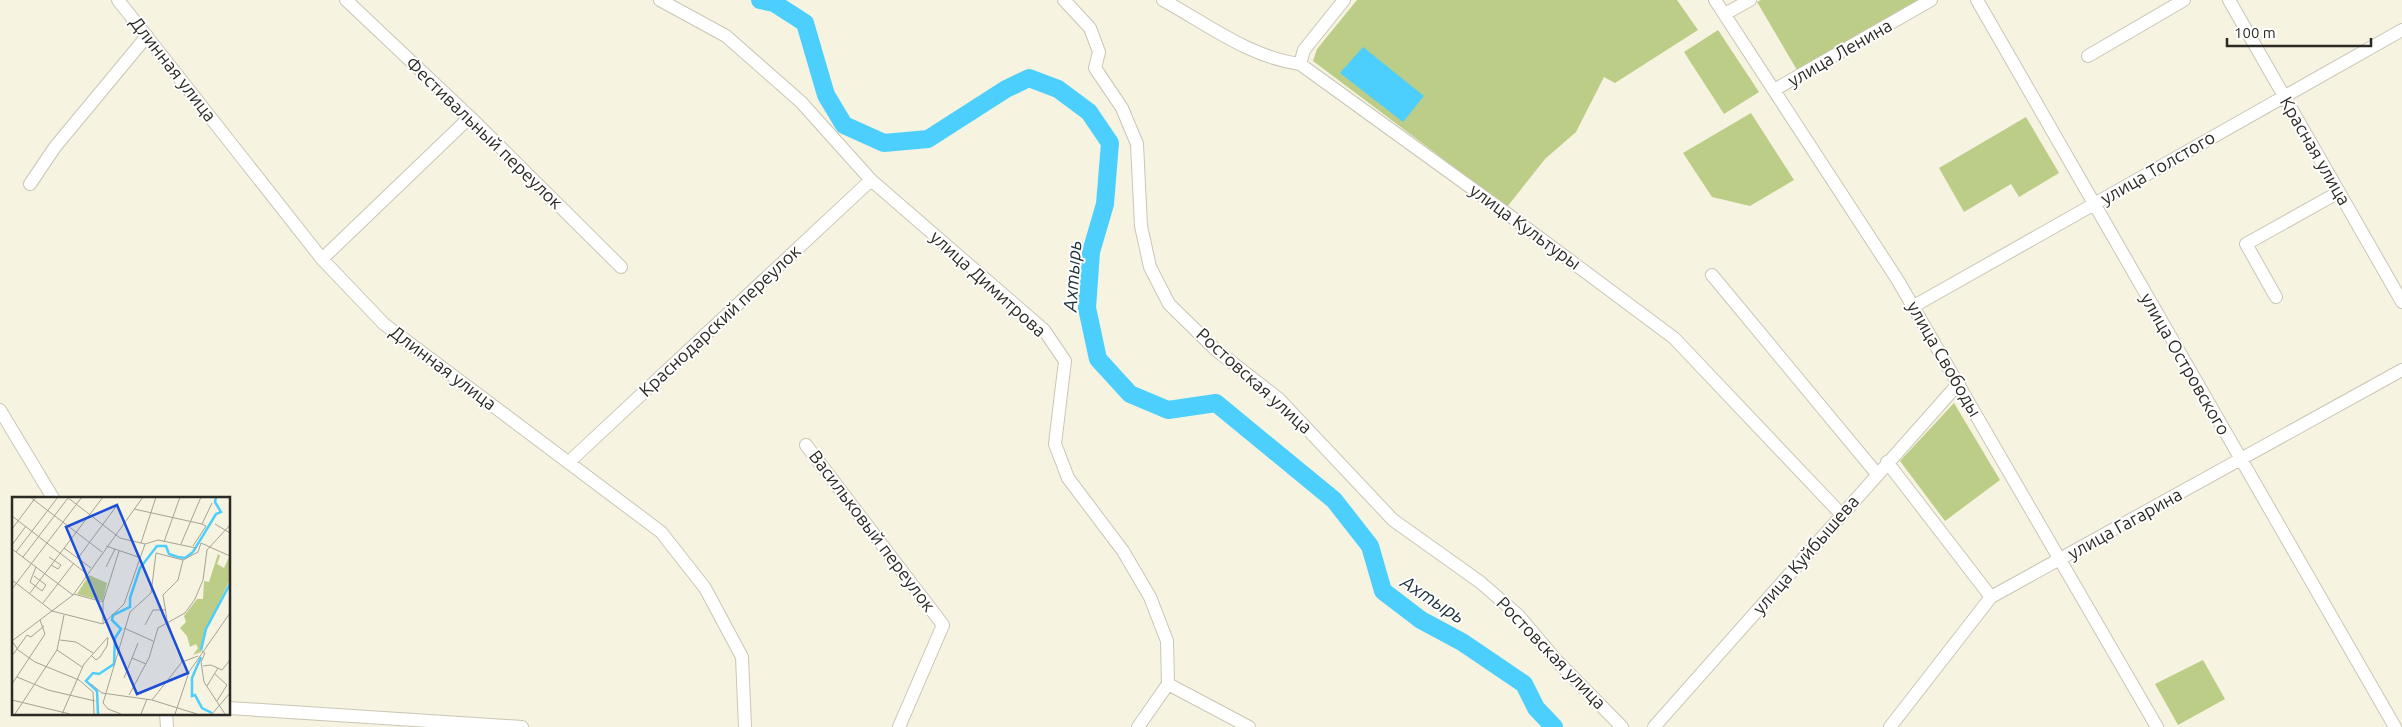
<svg xmlns="http://www.w3.org/2000/svg" width="2402" height="727" viewBox="0 0 2402 727" font-family="Ubuntu,sans-serif">
	<style>
		.green { fill: #bbcd87 }
		.water { fill: #4dcffd }
		.lines { fill: none; stroke-linecap: round; stroke-linejoin: round }
		.river { stroke: #4dcffd; stroke-width: 18 }
		.minor-casing { stroke: #cac6b5; stroke-width: 14 }
		.minor { stroke: #fff; stroke-width: 12 }
		.labels { text-anchor: middle; stroke-width: 4; stroke-linejoin: round; paint-order: stroke }
		.street-label { font-size: 18px; fill: #2c2a24; stroke: #fff }
		.water-label { font-size: 19px; font-style: italic; fill: #20353e; stroke: #fff }
		.inset-river { fill: none; stroke: #4dcffd; stroke-width: 2.5 }
		.inset-road { fill: none; stroke: #a6a395; stroke-width: 1 }
		.view { fill: #1d4ed8; fill-opacity: 0.15; stroke: #1d4ed8; stroke-width: 2.5 }
		.inset-edge { fill: none; stroke: #2c2a24; stroke-width: 2.5 }
	</style>
	<rect width="100%" height="100%" fill="#f7f3e1"/>
	<!-- green -->
	<path class="green" d="M1357,0H1677L1698,30L1615,83L1604,77L1576,132L1545,159L1507,207L1313,61L1317,49Z
		M1761,0H1919L1797,70L1757,2Z
		M1718,30L1759,92L1724,114L1684,52Z
		M1751,113L1794,180L1750,206L1712,197L1683,153Z
		M2026,117L2059,173L2019,197L2011,184L1964,212L1939,168Z
		M1954,403L2000,480L1945,521L1900,461Z
		M2203,660L2225,699L2178,725L2155,684Z"/>
	<!-- water -->
	<path class="water" d="M1363,47L1424,96L1403,122L1340,73Z"/>
	<g class="lines">
		<!-- river -->
		<path class="river" d="M760,0L774,3L805,23L826,95L844,125L884,143L928,139L1006,89L1029,78L1058,89L1089,112L1110,143L1105,204L1091,252L1087,308L1098,359L1130,394L1168,410L1216,403L1334,500L1370,546L1383,591L1421,620L1462,642L1524,684L1536,708L1554,727"/>
		<defs>
			<path id="minor" d="M118,0L322,259L384,324L661,532L705,588L742,657L745,727
				M346,0L470,117L621,267
				M660,0L726,36L801,102L871,180L1044,330L1065,361L1055,444L1068,478L1123,551L1150,597L1167,641L1168,684L1249,727
				M1064,0L1090,28L1099,52L1095,68L1122,108L1137,144L1141,226L1150,267L1169,304L1216,350L1279,399L1393,520L1480,582L1518,615L1557,661L1622,727
				M1163,0C1207,24 1249,57 1300,64L1513,218L1674,338L1841,514
				M1715,0L1897,279L2157,727
				M1977,0L2395,727
				M2229,0L2402,302
				M1725,14L1750,0
				M2088,56L2184,0
				M1300,64L1304,50L1344,0
				M1774,90L1931,0
				M30,184L55,147L147,36
				M322,259L470,117
				M1712,275L1877,474
				M2276,297L2246,244L2339,192
				M1914,306L2402,30
				M0,410L53,498
				M806,445L943,625L899,727
				M569,462L871,180
				M1887,462L1991,597
				M229,708L522,727
				M166,713L167,727
				M1138,727L1168,684
				M1654,727L1959,383
				M1890,727L1991,597L2402,370"/>
		</defs>
		<!-- minor casing -->
		<use href="#minor" class="minor-casing"/>
		<!-- minor -->
		<use href="#minor" class="minor"/>
	</g>
	<g class="labels">
		<!-- street labels -->
		<g class="street-label">
			<text transform="translate(1840 53) rotate(-30)" y="6">улица Ленина</text>
			<text transform="translate(173 69) rotate(52)" y="6">Длинная улица</text>
			<text transform="translate(484 133) rotate(44)" y="6">Фестивальный переулок</text>
			<text transform="translate(2315 151) rotate(60)" y="6">Красная улица</text>
			<text transform="translate(2158 168) rotate(-30)" y="6">улица Толстого</text>
			<text transform="translate(1525 227) rotate(36)" y="6">улица Культуры</text>
			<text transform="translate(988 284) rotate(42)" y="6">улица Димитрова</text>
			<text transform="translate(720 321) rotate(-43)" y="6">Краснодарский переулок</text>
			<text transform="translate(1944 359) rotate(60)" y="6">улица Свободы</text>
			<text transform="translate(2185 364) rotate(60)" y="6">улица Островского</text>
			<text transform="translate(443 368) rotate(37)" y="6">Длинная улица</text>
			<text transform="translate(1254 381) rotate(42)" y="6">Ростовская улица</text>
			<text transform="translate(2125 524) rotate(-29)" y="6">улица Гагарина</text>
			<text transform="translate(872 531) rotate(53)" y="6">Васильковый переулок</text>
			<text transform="translate(1806 555) rotate(-49)" y="6">улица Куйбышева</text>
			<text transform="translate(1551 653) rotate(46)" y="6">Ростовская улица</text>
		</g>
		<!-- water labels -->
		<g class="water-label">
			<text transform="translate(1072 276) rotate(-86)" y="7">Ахтырь</text>
			<text transform="translate(1433 599) rotate(33)" y="7">Ахтырь</text>
		</g>
	</g>
	<!-- overview -->
	<g transform="translate(12 497)">
		<rect width="218" height="218" fill="#f7f3e1"/>
		<path d="M206,57L208,59L205,67L212,71L217,60V85L194,132L189,155L181,158L186,151L184,147L178,150L175,139L168,131L174,125L172,119L185,102H191L192,84L197,85ZM77,78L95,86L91,104L65,97Z" fill="#bbcd87"/>
		<path class="inset-river" d="M189,153L194,132L218,87M189,160L180,181V199L183,198L190,211L200,216M86,217L85,194L74,184L81,176L87,177L102,167L103,141L109,132L100,123L101,118L118,110V101L128,71L145,49H154L157,57L166,60L173,61L181,55L204,17L209,15L203,5L204,0"/>
		<path class="inset-road" d="M18,0L90,55M55,0L108,41L133,47L146,43L184,51M122,12L190,27M0,19L75,77M203,27L218,36M0,32L24,0M152,45L168,0M129,46L144,0M169,47L189,0M0,48L14,29M94,49L129,61M181,49L194,29L190,27L200,6M52,51L79,71M0,52L61,98M4,55L46,0M11,60L56,1M37,60L49,68L46,72L39,68M66,61L106,7M94,70L103,52M22,79L34,88L30,94L18,85L24,70M0,83L40,114L91,127M0,92L70,0M18,96L91,0M62,97L91,105M31,106L62,66M91,126V105L107,54M91,127L112,107L133,47M133,128L141,113H154M112,131L141,144M15,138L19,140L32,129M48,143L64,145L81,156M0,144L61,98L131,0M0,144L6,153L23,165L67,183L81,195L82,217M45,153L70,170M190,154L193,156L189,165L192,185L213,217M79,158L84,163L88,160L95,149L96,141M0,159L15,138M120,161L134,167M170,165L155,123L151,98L166,83L171,63L186,55L189,46L218,59M191,169L199,168L210,173L218,163M203,177L215,188L205,204M5,180L36,193L83,204M112,181L126,146M0,187L33,137L28,123M79,187L90,196L140,203L185,217M195,189L206,171M117,198L137,161L146,131L173,116L183,102L191,83L195,53L218,28M0,203L58,217M140,203L170,165L186,159M3,217L45,153L52,118M50,217L72,167L96,140M109,217L96,212L91,206L118,115L139,96L144,56L171,63M129,217L135,202M163,217L177,175L218,116M200,217L218,196"/>
		<path class="view" d="M105,8L176,176L125,197L54,30Z"/>
		<rect width="218" height="218" class="inset-edge"/>
	</g>
	<!-- scale -->
	<path d="M2227 38v8h144v-8" fill="none" stroke="#2c2a24" stroke-width="2.5"/>
	<text x="2234" y="38" font-size="15" fill="#2c2a24" stroke="#ffffff" stroke-width="4" paint-order="stroke">100 m</text>
</svg>
